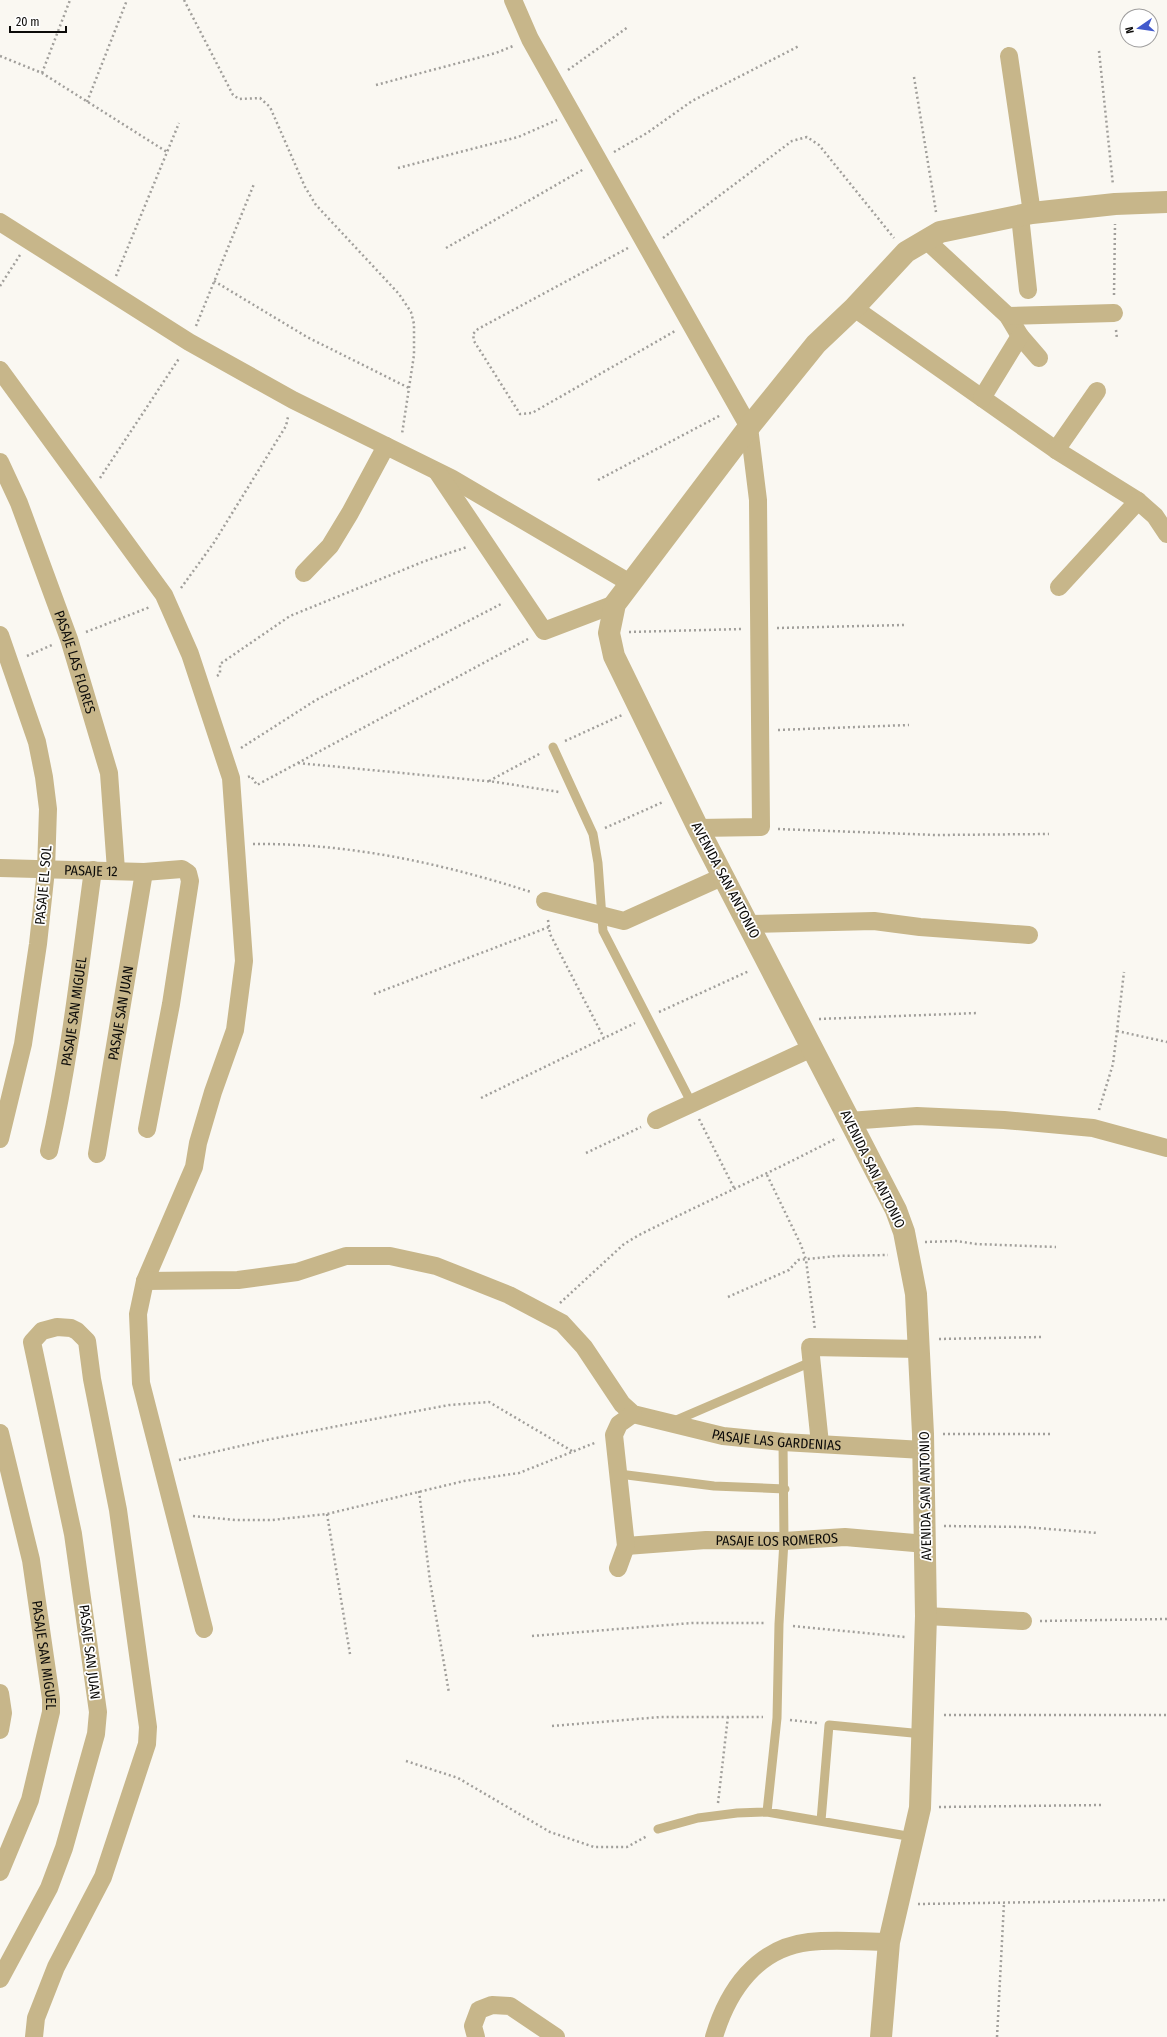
<svg xmlns="http://www.w3.org/2000/svg" width="1167" height="2037" viewBox="0 0 1167 2037" font-family="'Fira Sans Condensed',sans-serif">
	<style>
		.lines { fill: none; stroke-linecap: round; stroke-linejoin: round }
		.path { stroke: #a19f9b; stroke-width: 2.5; stroke-dasharray: 2 3; stroke-linecap: butt }
		.service { stroke: #c7b68a; stroke-width: 9 }
		.minor { stroke: #c7b68a; stroke-width: 18 }
		.tertiary { stroke: #c7b68a; stroke-width: 22 }
		.labels { text-anchor: middle; stroke-width: 3.5; stroke-linejoin: round; paint-order: stroke }
		.street-label { font-size: 14px; fill: #0c0b09; stroke: #fff }
	</style>
	<rect width="100%" height="100%" fill="#faf8f2"/>
	<g class="lines">
		<!-- path -->
		<path class="path" d="M184,0L233,95L239,99L260,98L270,107L305,187L316,205L399,294L411,312L414,324V355L402,434
			M1099,51L1113,185
			M0,56L42,73L167,152
			M568,70L628,27
			M42,73L70,0
			M914,77L936,212
			M376,85L496,53L513,46
			M87,102L127,0
			M614,152L647,133L692,101L799,46
			M398,168L518,137L557,120
			M663,238L792,141L807,137L819,145L894,238
			M446,248L584,169
			M628,248L478,329L473,334L474,341L520,414L532,413L675,331
			M116,276L179,123
			M214,281L307,337L409,388
			M0,286L20,255
			M1114,295L1115,224
			M196,326L254,184
			M1116,330L1117,339
			M100,478L180,357
			M598,480L721,415
			M181,588L213,544L286,426L288,417
			M777,628L904,625
			M86,632L150,607
			M629,632L742,629
			M27,656L52,645
			M217,676L220,674V664L290,616L425,561L467,547
			M778,730L909,725
			M565,741L622,715
			M241,748L316,700L503,603
			M298,763L496,782L559,792
			M248,777L251,776L257,785L528,639
			M489,781L541,753
			M605,828L663,802
			M778,829L936,835L1049,834
			M253,844C348,843 441,863 531,892
			M548,920L550,934L604,1038
			M374,994L549,927
			M659,1012L749,971
			M819,1019L978,1013
			M1117,1031L1167,1042
			M481,1098L635,1023
			M1099,1110L1113,1064L1124,972
			M699,1119L734,1188
			M586,1153L641,1127
			M767,1175L801,1245L806,1260L815,1330
			M925,1242L956,1241L976,1244L1056,1247
			M728,1297L789,1270L798,1260L836,1256L888,1255
			M560,1303L624,1244L639,1235C705,1202 772,1172 837,1138
			M939,1339L1042,1337
			M943,1434H1051
			M179,1460L271,1439L369,1420L449,1405L489,1402L572,1451
			M419,1491L430,1581L449,1693
			M327,1514L350,1654
			M193,1516L235,1520H272L327,1514L464,1481L519,1473L597,1442
			M944,1526L1025,1527L1098,1533
			M1040,1621L1167,1619
			M793,1626L905,1637
			M532,1636L692,1623H766
			M944,1715H1167
			M790,1720L817,1723
			M552,1726L661,1717H763
			M406,1761L458,1778L550,1832L594,1847H627L647,1836
			M718,1803L728,1716
			M939,1807L1104,1805
			M918,1904L1167,1900
			M997,2037L1004,1903"/>
		<!-- service -->
		<path class="service" d="M553,747L593,834L598,863L603,931L692,1104
			M672,1422L811,1362
			M619,1474L714,1486L785,1489
			M767,1812L777,1718L779,1624L784,1541L783,1442
			M821,1821L829,1725L923,1734
			M658,1829L698,1818L737,1813L767,1812L913,1837"/>
		<!-- minor -->
		<g class="minor">
			<path d="M513,0L530,39L553,80L749,427L758,500L761,827L698,828"/>
			<path d="M1009,56L1032,213"/>
			<path d="M1020,216L1028,290"/>
			<path d="M0,222L189,342L293,400L451,478L630,583"/>
			<path d="M926,240L1008,316L1020,336L1039,358"/>
			<path d="M854,308L1056,450L1138,501L1155,516L1167,534"/>
			<path d="M1008,316L1114,313"/>
			<path d="M0,370L164,595L190,654L231,778L244,961L235,1030L213,1092L198,1143L194,1167L145,1281L138,1314L141,1383L204,1629"/>
			<path d="M982,398L1020,336"/>
			<path d="M1056,450L1097,391"/>
			<path id="s1" d="M0,462L19,503L69,639L109,773L116,870"/>
			<path d="M438,473L544,631L615,604"/>
			<path d="M304,573L330,546L350,513L386,446"/>
			<path d="M1059,587L1138,501"/>
			<path d="M0,635L37,742L44,777L48,809L46,870L38,944L23,1044L0,1139"/>
			<path id="s2" d="M0,868L144,872L182,869L188,873L190,881L171,1004L147,1129"/>
			<path d="M545,901L624,921L724,876"/>
			<path d="M750,924L874,921L920,927L1029,935"/>
			<path d="M656,1120L812,1048"/>
			<path d="M849,1121L917,1116L1004,1120L1093,1128L1167,1148"/>
			<path id="s3" d="M49,1151C70,1058 80,965 93,870"/>
			<path id="s4" d="M97,1154L144,872"/>
			<path id="s5" d="M145,1281L238,1280L297,1272L346,1256H390L436,1266L509,1295L562,1323L584,1347L622,1404L633,1414L723,1436L783,1442L923,1450"/>
			<path id="s6" d="M0,1433L31,1560L51,1699V1712L30,1800L0,1872"/>
			<path d="M820,1444L810,1347L919,1349"/>
			<path id="s7" d="M626,1546L706,1540L784,1541L845,1537L926,1544"/>
			<path d="M618,1568L626,1546L614,1435L619,1424L633,1414"/>
			<path d="M926,1616L1023,1621"/>
			<path d="M0,1693L3,1713L0,1730"/>
			<path d="M0,1979L49,1888L64,1848L96,1734L98,1712L73,1534L32,1342L42,1331L57,1327L71,1328L77,1331L87,1341L92,1379L118,1510L148,1727L147,1744L103,1877L56,1967L36,2018L34,2037"/>
			<path d="M476,2037L473,2026L479,2010L492,2005L510,2006L556,2037"/>
			<path d="M714,2037C728,1990 757,1948 809,1942C836,1939 863,1942 889,1942"/>
		</g>
		<!-- tertiary -->
		<path class="tertiary" d="M881,2037L889,1942L920,1808L926,1616L923,1434L916,1294L904,1232L896,1210L698,828L614,656L609,633L615,604L749,427L816,344L854,308L906,252L940,232L1032,213L1115,204L1167,202"/>
	</g>
	<g class="labels">
		<!-- street labels -->
		<g class="street-label">
			<text dy="5" stroke="none"><textPath href="#s1" startOffset="214">PASAJE LAS FLORES</textPath></text>
			<text dy="5" stroke="none"><textPath href="#s2" startOffset="91">PASAJE 12</textPath></text>
			<text transform="translate(726 880) rotate(62)" y="5">AVENIDA SAN ANTONIO</text>
			<text transform="translate(43 885) rotate(-85)" y="5">PASAJE EL SOL</text>
			<text dy="5" stroke="none"><textPath href="#s3" startOffset="142">PASAJE SAN MIGUEL</textPath></text>
			<text dy="5" stroke="none"><textPath href="#s4" startOffset="143">PASAJE SAN JUAN</textPath></text>
			<text transform="translate(873 1169) rotate(64)" y="5">AVENIDA SAN ANTONIO</text>
			<text dy="5" stroke="none"><textPath href="#s5" startOffset="696">PASAJE LAS GARDENIAS</textPath></text>
			<text transform="translate(925 1496) rotate(-91)" y="5">AVENIDA SAN ANTONIO</text>
			<text dy="5" stroke="none"><textPath href="#s7" startOffset="151">PASAJE LOS ROMEROS</textPath></text>
			<text transform="translate(90 1652) rotate(83)" y="5">PASAJE SAN JUAN</text>
			<text dy="5" stroke="none"><textPath href="#s6" startOffset="227">PASAJE SAN MIGUEL</textPath></text>
		</g>
	</g>
	<!-- north arrow -->
	<g transform="translate(1139 28) rotate(257)"><circle r="19" fill="#ffffff" stroke="#9e9d9d"/>
	<path d="M0-3L7 15L0 10L-7 15Z" fill="#4159cc"/>
	<text y="-6" font-size="11" font-weight="bold" text-anchor="middle" fill="#0c0b09">N</text>
	</g>
	<!-- scale -->
	<path d="M10 26v6h56v-6" fill="none" stroke="#0c0b09" stroke-width="2"/>
	<text x="16" y="26" font-size="12" fill="#0c0b09" stroke="#ffffff" stroke-width="3" paint-order="stroke">20 m</text>
</svg>
